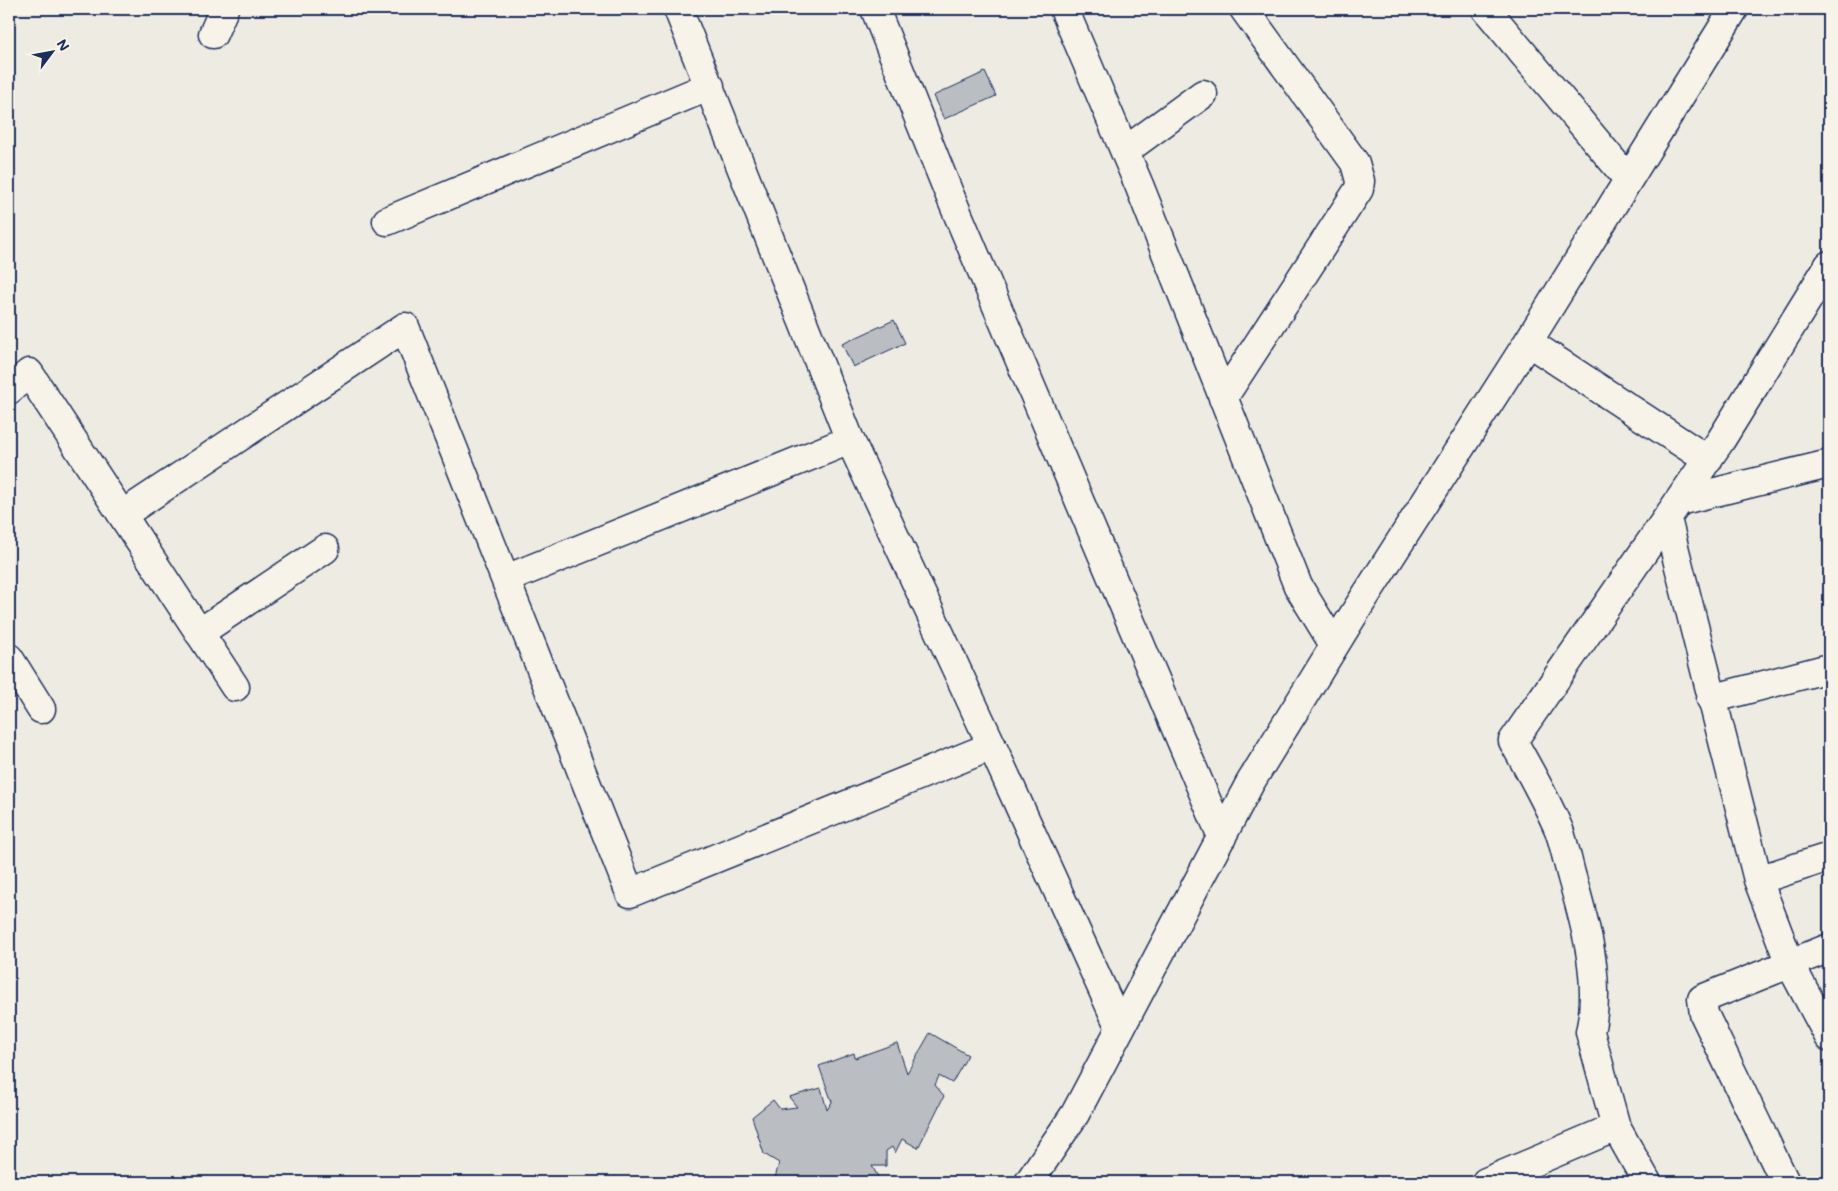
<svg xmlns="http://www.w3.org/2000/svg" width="1838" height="1191" viewBox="0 0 1838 1191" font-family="Mali,sans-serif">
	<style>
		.building { fill: #babdc2; stroke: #1b2f5e }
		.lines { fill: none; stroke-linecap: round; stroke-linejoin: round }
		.street-casing { stroke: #1b2f5e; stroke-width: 31 }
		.street { stroke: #f7f3e8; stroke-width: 28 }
	</style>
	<rect width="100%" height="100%" fill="#eeebe2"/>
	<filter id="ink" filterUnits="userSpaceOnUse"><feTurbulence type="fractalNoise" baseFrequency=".02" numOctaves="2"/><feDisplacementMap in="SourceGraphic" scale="10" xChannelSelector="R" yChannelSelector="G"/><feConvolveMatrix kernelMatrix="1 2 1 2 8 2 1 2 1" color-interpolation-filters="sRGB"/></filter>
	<g filter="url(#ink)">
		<!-- building -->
		<path class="building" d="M985,72L996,96L944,119L933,96Z
			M894,320L905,343L853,367L842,344Z
			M930,1033L968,1055L952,1083L939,1076L935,1085L944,1096L918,1148L902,1139L895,1153L892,1147L886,1151V1166H872L881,1182H774L779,1163L764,1154L752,1117L773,1100L780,1109L797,1107L789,1097L821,1088L827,1110L832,1102L819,1066L854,1053L855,1058L897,1043L907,1073Z
			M1765,1176L1767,1182H1748Z"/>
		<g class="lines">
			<defs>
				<path id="street" d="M678,9L850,440L992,746L1120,1028
					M875,9L948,191L1222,837
					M1064,9L1139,185L1298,586L1334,645
					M1486,9L1628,179
					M213,34L224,9
					M1125,151L1203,94
					M387,221L710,86
					M1528,342L1708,460
					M9,390L29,373L235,687
					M1223,398L1359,189L1360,181L1355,163L1244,9
					M1679,501L1829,464
					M122,515L405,327L630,893L992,746
					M1667,519L1758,880L1790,964L1829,1037
					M506,579L850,440
					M199,633L325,549
					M9,658L41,709
					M1711,699L1829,668
					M1758,880L1829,857
					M1616,1127L1647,1182
					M1029,1182L1075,1114L1250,783L1357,609L1528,342L1734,9
					M1486,1182L1616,1127L1590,1032C1602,981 1585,923 1571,874C1567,859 1564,844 1559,830C1546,799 1529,770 1513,741L1721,440L1829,265
					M1785,1182L1704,1014L1702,999L1829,948"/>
			</defs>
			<!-- street casing -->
			<use href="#street" class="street-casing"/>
			<!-- street -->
			<use href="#street" class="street"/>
		</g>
	</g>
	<!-- margin -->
	<rect width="1838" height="1191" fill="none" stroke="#f7f3e8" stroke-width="30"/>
	<rect x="15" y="15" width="1808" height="1161" fill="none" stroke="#1b2f5e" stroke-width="2" filter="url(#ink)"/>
	<!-- north arrow -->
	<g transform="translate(52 52) rotate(58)" stroke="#f7f3e8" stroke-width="4" paint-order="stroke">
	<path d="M0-4L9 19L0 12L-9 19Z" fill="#1b2f5e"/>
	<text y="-8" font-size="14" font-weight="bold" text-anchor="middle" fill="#1b2f5e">N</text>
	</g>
</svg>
